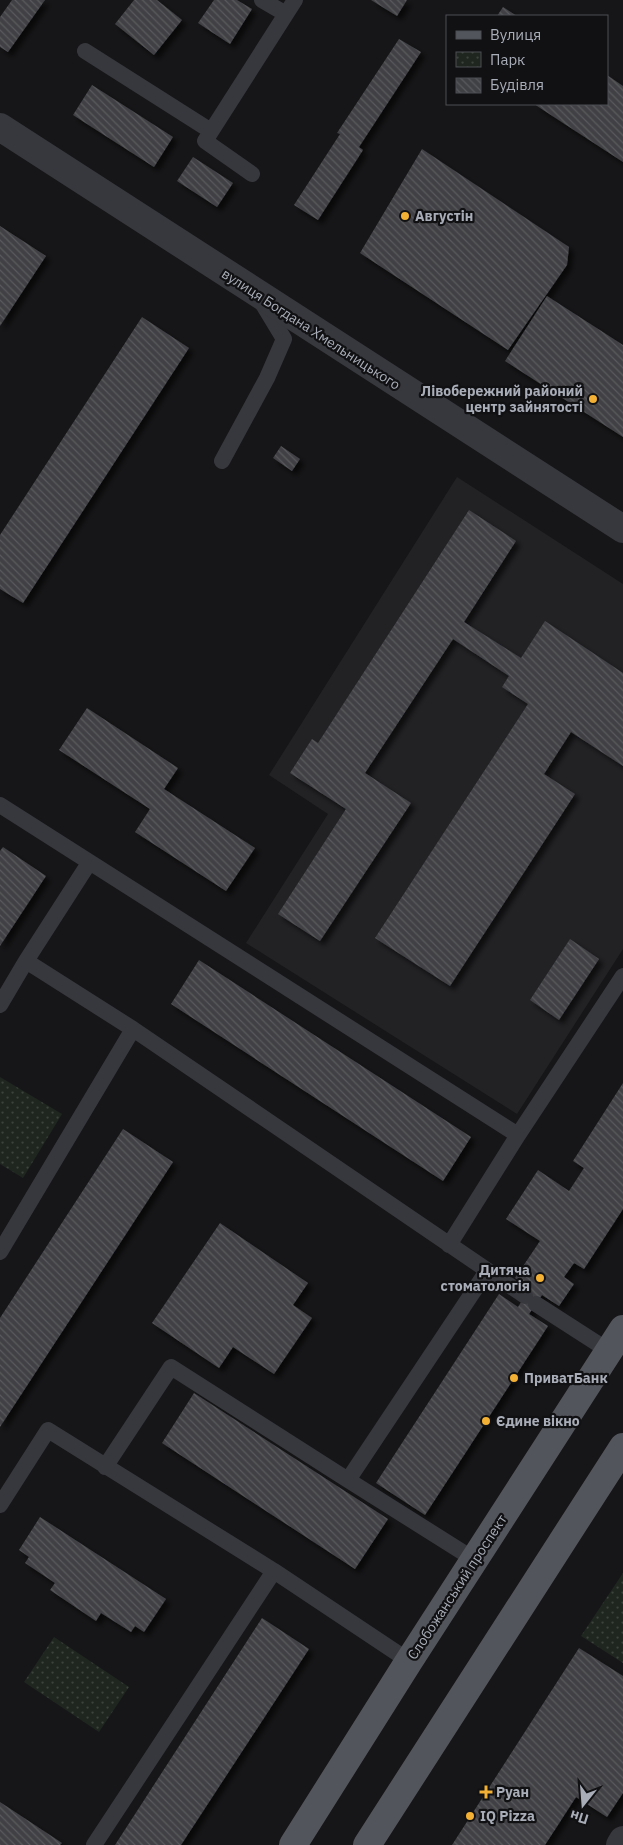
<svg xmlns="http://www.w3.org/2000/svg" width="623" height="1845" viewBox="0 0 623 1845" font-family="'IBM Plex Sans',sans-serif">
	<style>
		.built { fill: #222225 }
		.park { fill: url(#park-dots) }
		.building { fill: url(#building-back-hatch); filter: url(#shadow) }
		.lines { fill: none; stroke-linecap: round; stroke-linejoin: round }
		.service { stroke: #37383d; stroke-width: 16 }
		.minor { stroke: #37383d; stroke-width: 28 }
		.tertiary { stroke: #37383d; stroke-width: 28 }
		.primary { stroke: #53555c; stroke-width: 28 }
		.poi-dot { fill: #f2b134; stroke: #111113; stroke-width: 2 }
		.labels { text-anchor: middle; stroke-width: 4.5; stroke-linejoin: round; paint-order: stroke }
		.poi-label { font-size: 14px; font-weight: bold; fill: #a8adb8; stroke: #111113; text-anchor: start }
		.street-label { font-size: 14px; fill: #a8adb8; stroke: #111113 }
	</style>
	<defs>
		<pattern id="park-dots" width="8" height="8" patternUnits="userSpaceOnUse" patternTransform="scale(1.25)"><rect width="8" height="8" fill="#1e261f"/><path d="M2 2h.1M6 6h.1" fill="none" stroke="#3c433d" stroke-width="1.8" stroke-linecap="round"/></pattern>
		<pattern id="building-back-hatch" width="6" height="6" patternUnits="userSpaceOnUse" patternTransform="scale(1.25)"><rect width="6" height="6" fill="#404145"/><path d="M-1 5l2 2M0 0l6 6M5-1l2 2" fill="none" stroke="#595a5e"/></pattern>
		<filter id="shadow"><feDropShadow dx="4.5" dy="4.5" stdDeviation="2.5" flood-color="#0009"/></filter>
	</defs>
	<rect width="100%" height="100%" fill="#161618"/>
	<!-- built -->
	<path class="built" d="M457,477L623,584V949L517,1114L246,943L328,814L269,775Z"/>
	<!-- park -->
	<path class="park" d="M0,1077L62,1114L23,1178L0,1164Z
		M623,1573V1663L581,1636Z
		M54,1637L129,1687L99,1732L24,1682Z"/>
	<!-- building -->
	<path class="building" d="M12,0H45L8,52L0,47V17Z
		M134,0H157L182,20L154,55L115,24Z
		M214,0H237L252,9L230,44L198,23Z
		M371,0H407L397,16Z
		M503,7L517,16H497Z
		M399,39L421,52L359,147L363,150L318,220L294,205L340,134L337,133Z
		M607,75L623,86V162L534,104H607Z
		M92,85L173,137L154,167L73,115Z
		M422,149L569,247L567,265L508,350L360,253Z
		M193,157L233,183L217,207L177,181Z
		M0,226L46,256L0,326Z
		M547,296L623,345V437L505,361Z
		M142,317L189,348L23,603L0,589V535Z
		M281,446L300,459L292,471L273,458Z
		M469,510L516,541L464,622L521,658L545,621L623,673V766L571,732L544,774L575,794L450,986L375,938L528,704L502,687L509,676L453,639L365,773L411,803L320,941L278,914L346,809L290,773L312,739L318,743Z
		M87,708L178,768L164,789L255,848L226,891L135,832L150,809L59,750Z
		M3,847L46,876L0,946V851Z
		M570,939L599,959L559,1020L530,1000Z
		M199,960L471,1137L443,1181L171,1004Z
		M623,1083V1209L584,1269L574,1263L564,1277L574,1284L559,1306L542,1295L529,1314L548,1326L425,1515L376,1483L499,1294L518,1307L530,1288L515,1278L540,1241L506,1219L538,1170L569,1191L584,1168L573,1161Z
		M123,1129L173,1162L0,1427V1318Z
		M220,1223L308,1283L293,1305L312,1318L274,1374L233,1347L219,1368L152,1323Z
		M194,1393L388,1519L355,1569L162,1443Z
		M40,1517L166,1599L144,1632L135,1626L131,1632L101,1613L96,1621L50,1590L55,1583L25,1563L29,1557L19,1550Z
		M262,1618L309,1649L181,1845H115Z
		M579,1648L623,1676V1793L607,1817L576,1797L545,1845H452Z
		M0,1802L62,1843L60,1845H0Z"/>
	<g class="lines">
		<!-- service -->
		<path class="service" d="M262,0L286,14
			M85,51L211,131
			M252,174L205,141L295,0
			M222,461L267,378L284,339L261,301
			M0,805L518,1135L623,976
			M89,863L26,961L133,1029L525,1296
			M0,1005L26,961
			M449,1245L518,1135
			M0,1252L133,1029
			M536,1304L609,1351
			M105,1467L171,1367L348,1480L487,1271
			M348,1480L475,1560
			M0,1505L48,1430L274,1571L409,1661
			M94,1845L274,1571"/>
		<!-- minor -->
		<path class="minor" d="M620,1845L623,1840"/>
		<!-- tertiary -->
		<path class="tertiary" d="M0,127L623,529"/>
		<!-- primary -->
		<path class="primary" d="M293,1845L409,1661L623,1329
			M367,1845L623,1447"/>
	</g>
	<!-- markers -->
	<g class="poi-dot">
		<circle cx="405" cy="216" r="5"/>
		<circle cx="593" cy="399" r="5"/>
		<circle cx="540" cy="1278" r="5"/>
		<circle cx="514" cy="1378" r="5"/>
		<circle cx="486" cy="1421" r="5"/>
		<path d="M483.5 1784.5h5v5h5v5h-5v5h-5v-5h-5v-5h5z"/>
		<circle cx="470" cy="1816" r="5"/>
	</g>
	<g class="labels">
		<!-- poi labels -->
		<g class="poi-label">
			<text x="415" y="221">Августін</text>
			<text x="583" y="396" text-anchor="end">Лівобережний районий<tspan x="583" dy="16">центр зайнятості</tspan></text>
			<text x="530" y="1275" text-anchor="end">Дитяча<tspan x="530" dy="16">стоматологія</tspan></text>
			<text x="524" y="1383">ПриватБанк</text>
			<text x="496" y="1426">Єдине вікно</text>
			<text x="496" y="1797">Руан</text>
			<text x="480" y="1821">IQ Pizza</text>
		</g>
		<!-- street labels -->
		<g class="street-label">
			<text transform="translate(311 329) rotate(33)" y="5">вулиця Богдана Хмельницького</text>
			<text transform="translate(457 1587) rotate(-57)" y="5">Слобожанський проспект</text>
		</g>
	</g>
	<!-- legend -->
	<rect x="446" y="15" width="162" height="90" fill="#111113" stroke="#4d4f55"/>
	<rect x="456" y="31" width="25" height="8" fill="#53555c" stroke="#4d4f55"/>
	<text x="490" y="40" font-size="15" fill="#a8adb8">Вулиця</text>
	<rect x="456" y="52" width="25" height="15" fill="url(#park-dots)" stroke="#4d4f55"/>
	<text x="490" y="65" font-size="15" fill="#a8adb8">Парк</text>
	<rect x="456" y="78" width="25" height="15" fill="url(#building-back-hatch)" stroke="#4d4f55"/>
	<text x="490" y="90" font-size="15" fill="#a8adb8">Будівля</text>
	<!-- north arrow -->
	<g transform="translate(583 1805) rotate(197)" stroke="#111113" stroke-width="4" paint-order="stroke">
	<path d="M0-4L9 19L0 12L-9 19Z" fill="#a8adb8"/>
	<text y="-8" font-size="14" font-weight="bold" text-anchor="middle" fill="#a8adb8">Пн</text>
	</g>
</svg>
